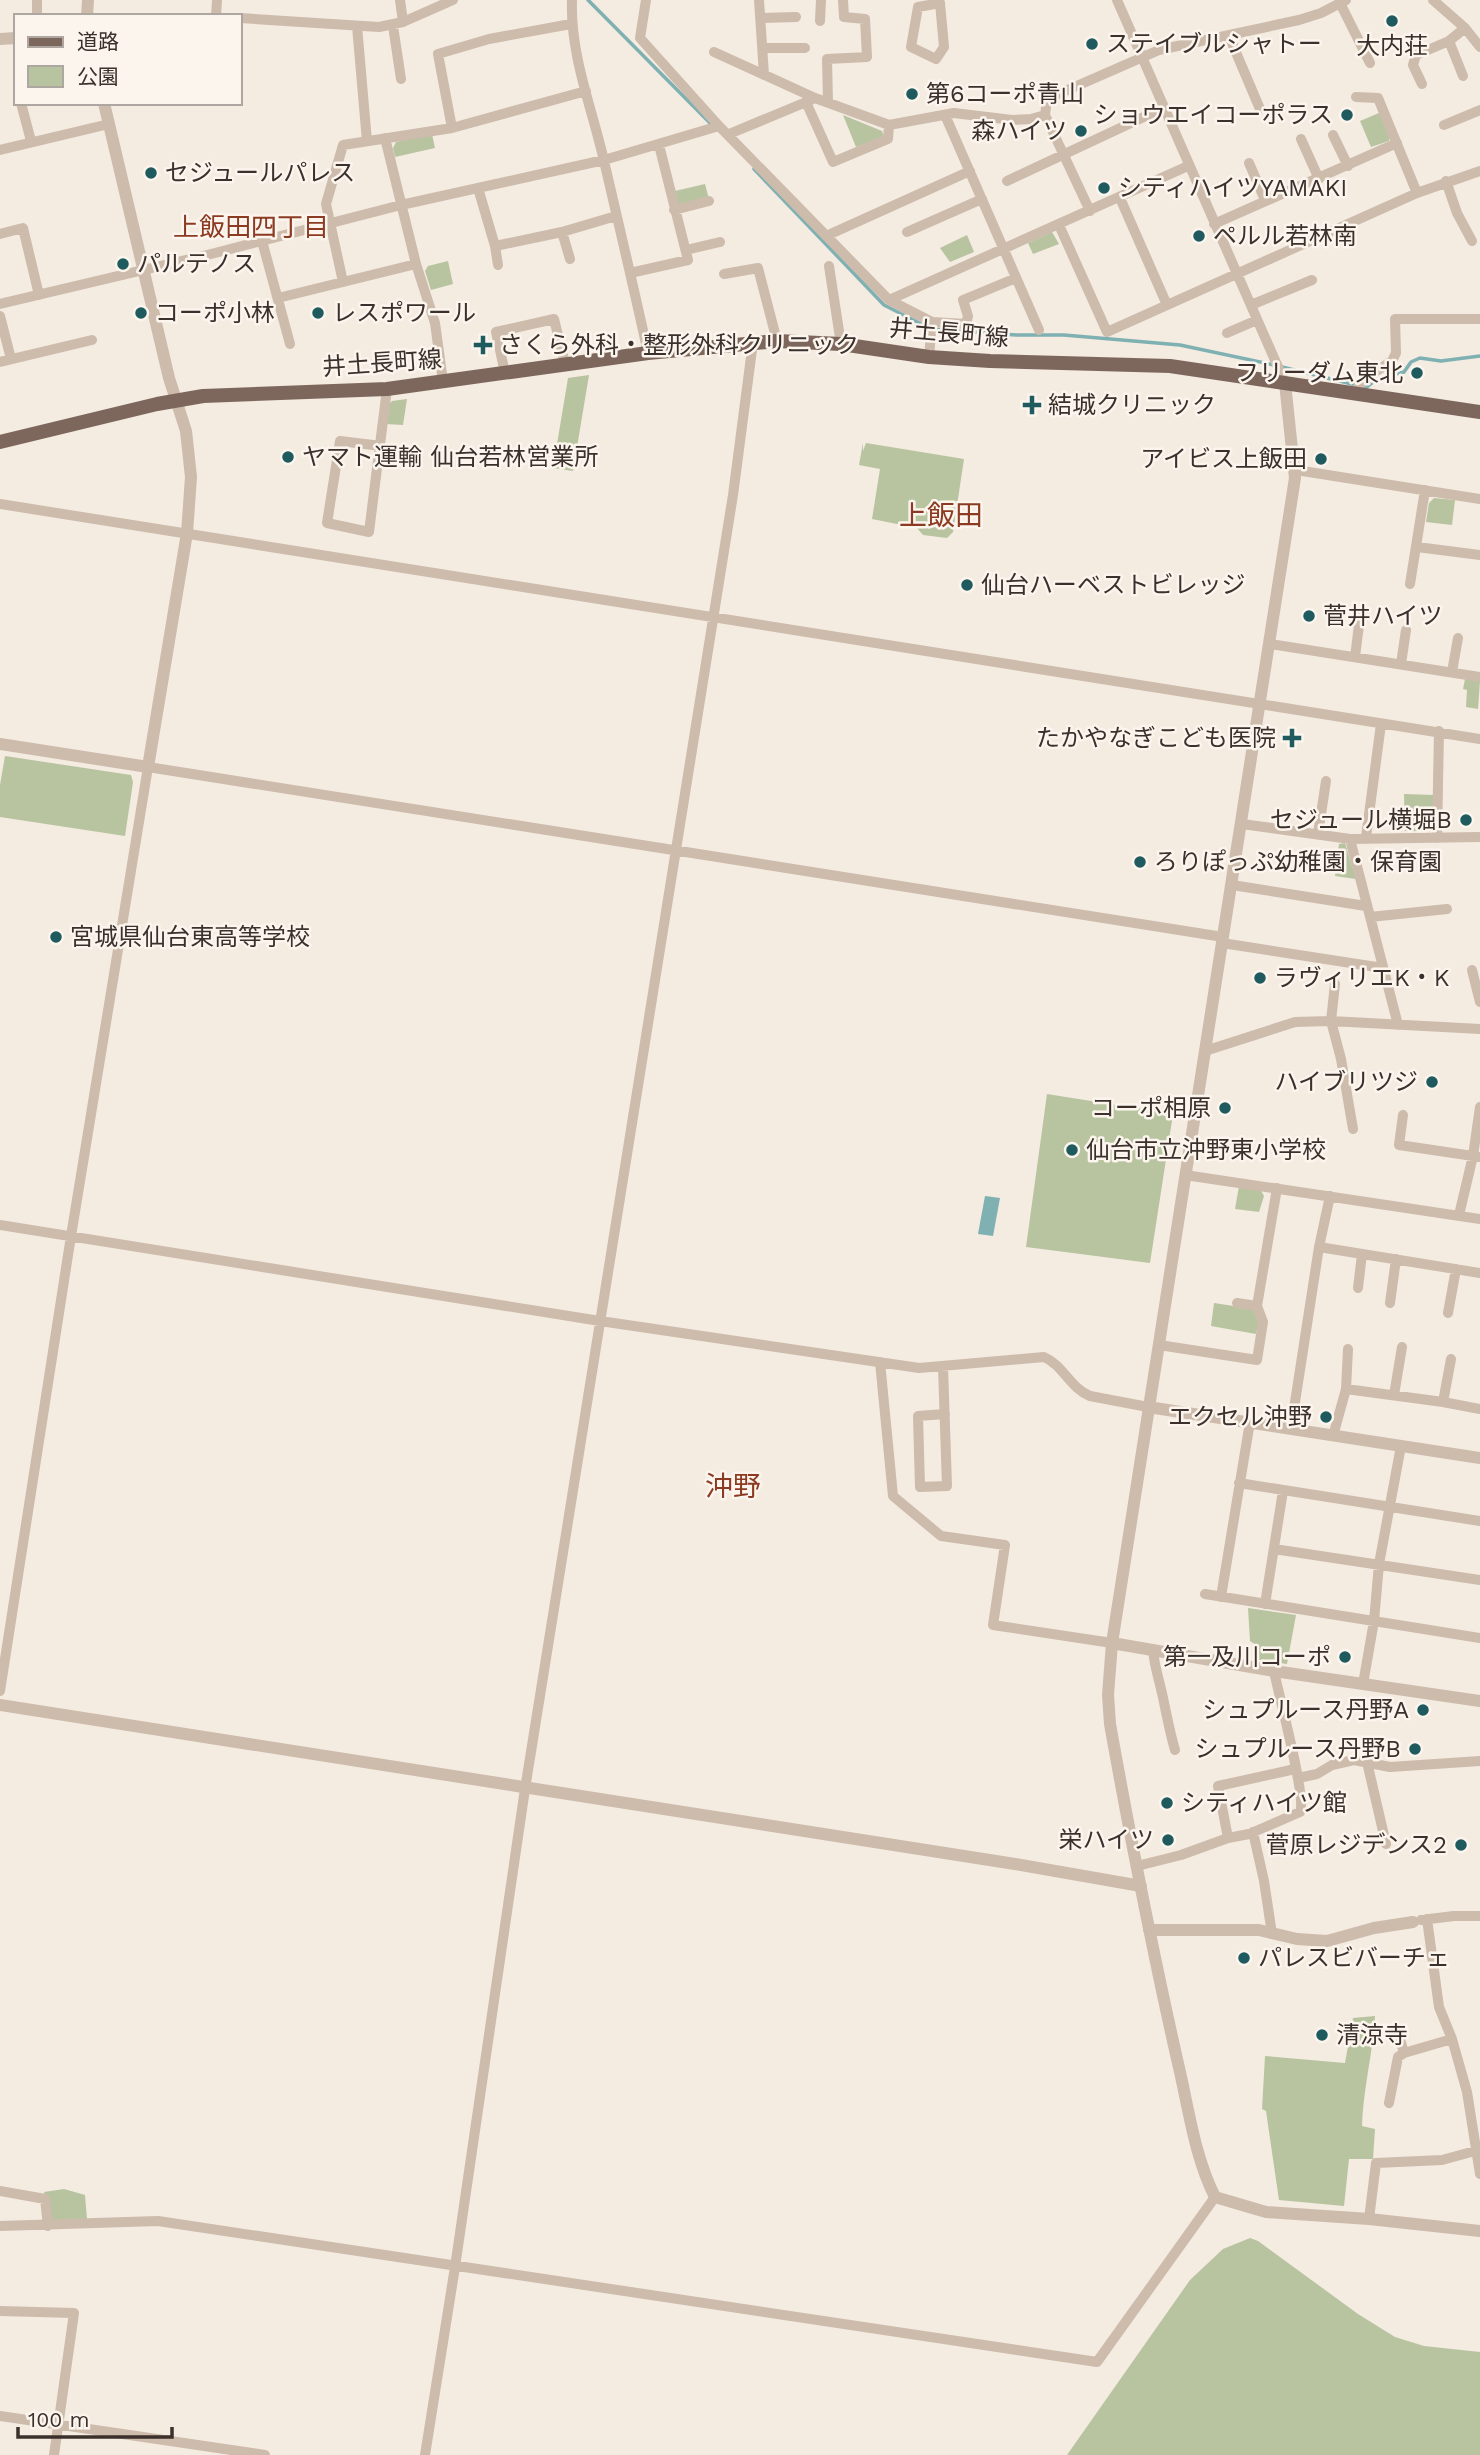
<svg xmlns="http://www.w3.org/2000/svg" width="1480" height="2455" viewBox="0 0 1480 2455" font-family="'Work Sans','Noto Sans JP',sans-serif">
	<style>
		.green { fill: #b8c4a0 }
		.water { fill: #7fb0b2 }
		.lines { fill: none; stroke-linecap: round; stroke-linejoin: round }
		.stream { stroke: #7fb0b2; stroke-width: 3.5 }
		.minor { stroke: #cdbbac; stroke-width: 10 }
		.tertiary { stroke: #cdbbac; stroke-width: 12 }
		.primary { stroke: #7d675c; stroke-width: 14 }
		.poi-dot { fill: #1f5a5e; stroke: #fbf5ee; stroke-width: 2.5 }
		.labels { text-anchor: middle; stroke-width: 5; stroke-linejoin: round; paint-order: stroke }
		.poi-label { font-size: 24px; fill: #3b302b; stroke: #fbf5ee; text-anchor: start }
		.street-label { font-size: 24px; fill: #3b302b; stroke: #fbf5ee }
		.neighbourhood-label { font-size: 26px; fill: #8c3b22; stroke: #fbf5ee }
		.quarter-label { font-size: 28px; fill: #8c3b22; stroke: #fbf5ee }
	</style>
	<rect width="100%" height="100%" fill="#f4ebe1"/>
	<!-- green -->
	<path class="green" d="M1379,113L1390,135L1389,141L1371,147L1360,121Z
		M843,115L882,131L884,137L856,147Z
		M432,134L435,148L395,157L393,148L396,142Z
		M705,184L709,199L679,206L675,191Z
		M1052,232L1059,244L1033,254L1028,243Z
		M967,235L974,252L950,262L940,248Z
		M448,261L453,284L431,290L425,271L428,266Z
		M589,375L573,471L553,468L568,378Z
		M407,399L403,425L386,424L387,407L392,401Z
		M863,443V451L866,443L964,459L953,532L947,538L923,535L917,528L872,519L880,469L859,465Z
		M1434,498L1455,500L1452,525L1426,522L1429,503Z
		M1465,679L1480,681L1478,709L1466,707L1467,690L1463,689Z
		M5,756L131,775L133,782L125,836L0,817V785Z
		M1404,794L1434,795V823L1430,831H1405Z
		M1345,843L1356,879L1335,876L1339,844Z
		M1047,1094L1173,1114L1150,1263L1026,1247Z
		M1239,1186L1260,1189L1264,1196L1259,1212L1235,1209Z
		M1214,1303L1253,1309L1259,1321L1256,1334L1211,1326Z
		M1248,1608L1296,1615L1287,1664L1254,1659L1256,1645L1250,1641Z
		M1375,2016C1373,2053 1363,2089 1362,2126L1375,2129L1373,2159H1349L1344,2206L1279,2200L1266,2111L1262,2109L1265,2056L1345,2063L1353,2018Z
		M64,2189L85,2195L87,2219L48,2222L44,2192Z
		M1250,2238L1258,2241L1358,2314L1395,2337L1424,2346L1480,2352V2455H1067L1190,2280L1223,2249Z"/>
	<!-- water -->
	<path class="water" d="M985,1196L1000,1198L993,1236L978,1234Z"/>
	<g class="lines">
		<!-- stream -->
		<path class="stream" d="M588,0L712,125
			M754,169L884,305L931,329L1016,335H1064L1180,345L1274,365
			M1282,367L1356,385
			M1363,386L1367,387L1377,379L1404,372L1411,362L1420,358L1441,361L1480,356"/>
		<!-- minor -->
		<path class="minor" d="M400,0L403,22
			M572,0C570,55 592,108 604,161C619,225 634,289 648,353
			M646,0L640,38L719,126L889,300L932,322L966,324L968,316L963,300L1016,278
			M759,0L764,75
			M939,0L940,3L944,47L936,59L911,47L918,7L940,3
			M1117,0L1285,383
			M1433,0L1465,28L1480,47
			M1340,3L1370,63
			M37,16V0
			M216,16L217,0
			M240,18L379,27L403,22L453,0
			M762,18L796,17
			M820,21L821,0
			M357,26L367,141
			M393,26L401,79
			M1229,36L1260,109
			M1449,41L1463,76
			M763,48H805
			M714,52L815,98L889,125L954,113L1012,120L1031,119L1045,115
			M1422,84L1413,65L1416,55L1449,41L1465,28
			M1356,97L1378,98L1417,193
			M806,102L833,162L888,139L889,125
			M21,103L31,141
			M828,103L827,59L867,57L865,19L844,17L843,0
			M945,115L1039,330
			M1444,125L1480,110
			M452,128L438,54L489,39L571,24
			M729,134L811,100
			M1333,135L1348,166
			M385,138L416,264L435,323L443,382
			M1301,139L1319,179
			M0,150L109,124
			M1249,163L1265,200
			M1007,181L1163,108
			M1446,181L1457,213L1472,241
			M478,188L495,246L498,265
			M1120,198L1167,305
			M674,210L709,201
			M1090,211L1045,115L1047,99L1159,50L1299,20L1321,13L1346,0
			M1214,224L1397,143
			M1059,225L1107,332L1417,193L1480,171
			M562,232L570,259
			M907,232L982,199
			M0,234L23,228L39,295
			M826,236L970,171
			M262,241L290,344
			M495,246L562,232L616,216
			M686,250L720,242
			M829,266L841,344
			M630,273L688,260L659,145
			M724,274L758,268L777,341
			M343,282L326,204L343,145L452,128L586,91
			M278,298L416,264
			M889,300L1188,166
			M0,304L207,255L401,205L604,160L719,126
			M1251,305L1312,280
			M0,316L11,359
			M1227,333L1257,320
			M929,357L932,322
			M0,362L92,340
			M505,373L496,332L554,319L565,364
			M1352,394L1367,377L1392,361L1396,353L1395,319H1480
			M381,446L340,441L327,523L369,532L387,389
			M1296,470L1480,499
			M0,504L1480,739
			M1417,547L1480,555
			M1410,584L1425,490
			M1270,644L1480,677
			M1355,657L1360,617
			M1401,664L1406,630
			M1452,672L1458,638
			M1242,824L1350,839L1480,837
			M1318,834L1326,781
			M1366,837L1381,724
			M1437,838L1439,731
			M1350,839L1398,1025
			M1232,885L1366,906
			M1370,917L1447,909
			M1222,943L1383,968
			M1472,970L1480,1002
			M1335,984L1331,1021L1341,1059L1353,1129
			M1205,1051L1295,1022L1331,1021L1480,1029
			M1403,1115L1399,1145L1480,1157
			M1185,1175L1480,1219
			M1459,1215L1473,1156L1480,1107
			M0,1225L600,1321L919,1368L1044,1357C1063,1365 1070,1388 1090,1396L1148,1407
			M1319,1247L1480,1273
			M1358,1288L1362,1254
			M1237,1303L1257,1306
			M1390,1303L1396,1259
			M1448,1313L1456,1269
			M1159,1345L1257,1360L1263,1322L1257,1306L1277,1188
			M880,1362L893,1496L941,1536L1005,1545L993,1625L1112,1643
			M943,1367L947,1486L920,1487L918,1416L945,1414
			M1346,1389L1443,1402L1480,1409
			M1394,1395L1402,1347
			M1443,1402L1451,1359
			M1291,1428L1319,1247L1330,1196
			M1333,1436L1346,1389L1348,1349
			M1239,1483L1480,1521
			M1274,1549L1480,1580
			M1205,1594L1480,1638
			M1221,1597L1250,1422
			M1265,1604L1283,1491
			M1153,1650C1154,1664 1158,1676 1161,1689C1166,1710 1169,1730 1175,1750
			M1363,1684L1374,1621L1379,1564L1401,1446
			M0,1691L71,1236L148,767L1223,937
			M1367,1762L1386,1844
			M1298,1778L1317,1774L1332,1765L1354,1760L1390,1767L1480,1761
			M1253,1832L1264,1881L1272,1934
			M1228,1838L1218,1786L1295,1769
			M1137,1866L1181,1855L1228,1838L1249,1834L1300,1812C1307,1798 1278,1693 1274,1671
			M1427,1919L1439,2007L1452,2039L1467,2092L1480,2174
			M1421,1920L1454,1916H1480
			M1398,2032L1404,2053
			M1389,2103L1398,2057L1404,2053L1452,2039
			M0,2191L45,2199L48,2226
			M1369,2219L1376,2163L1442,2160L1475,2151
			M0,2226L158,2221L1097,2362L1215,2197
			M0,2311L74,2313L54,2455
			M0,2416L265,2455
			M425,2455L455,2267L525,1789L733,495L753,342"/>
		<!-- tertiary -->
		<path class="tertiary" d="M87,16L88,0
			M0,39L16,38
			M1285,383L1295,478L1112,1643L1108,1695L1110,1724C1130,1836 1152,1948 1177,2059C1188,2104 1194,2156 1215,2197L1266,2212L1369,2219L1480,2231
			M0,744L148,767L187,533L191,477L186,431L169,378L104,103
			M1148,1407L1480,1458
			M1112,1643L1274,1671L1480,1701
			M0,1705L1015,1864L1141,1886
			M1149,1930H1259L1297,1939L1327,1941L1374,1928L1413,1922"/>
		<!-- primary -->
		<path class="primary" d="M0,442L157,404L203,396L387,389L648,353L777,341L841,344L929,357L990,361L1170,366L1480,412"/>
	</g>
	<!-- markers -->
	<g class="poi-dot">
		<circle cx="1392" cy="21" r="7"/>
		<circle cx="1092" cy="44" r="7"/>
		<circle cx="912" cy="94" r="7"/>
		<circle cx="1347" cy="115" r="7"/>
		<circle cx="1081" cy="131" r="7"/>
		<circle cx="151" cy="173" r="7"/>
		<circle cx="1104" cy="188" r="7"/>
		<circle cx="1199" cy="236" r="7"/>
		<circle cx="123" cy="264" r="7"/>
		<circle cx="141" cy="313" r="7"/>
		<circle cx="318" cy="313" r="7"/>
		<path d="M479.5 334.5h7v7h7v7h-7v7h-7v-7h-7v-7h7z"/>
		<circle cx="1417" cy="373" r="7"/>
		<path d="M1028.5 394.5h7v7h7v7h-7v7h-7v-7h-7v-7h7z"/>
		<circle cx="288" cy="457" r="7"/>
		<circle cx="1321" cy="459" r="7"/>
		<circle cx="967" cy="585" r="7"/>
		<circle cx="1309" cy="616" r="7"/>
		<path d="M1288.5 727.5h7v7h7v7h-7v7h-7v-7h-7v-7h7z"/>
		<circle cx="1466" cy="820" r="7"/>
		<circle cx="1140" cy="862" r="7"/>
		<circle cx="56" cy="937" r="7"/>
		<circle cx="1260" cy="978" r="7"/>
		<circle cx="1432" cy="1082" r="7"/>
		<circle cx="1225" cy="1108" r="7"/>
		<circle cx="1072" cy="1150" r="7"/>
		<circle cx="1326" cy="1417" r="7"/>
		<circle cx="1345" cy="1657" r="7"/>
		<circle cx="1423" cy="1710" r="7"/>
		<circle cx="1415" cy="1749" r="7"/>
		<circle cx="1167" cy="1803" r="7"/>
		<circle cx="1168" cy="1840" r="7"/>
		<circle cx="1461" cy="1845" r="7"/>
		<circle cx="1244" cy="1958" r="7"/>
		<circle cx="1322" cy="2035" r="7"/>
	</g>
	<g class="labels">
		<!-- poi labels -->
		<g class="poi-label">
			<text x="1106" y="52">ステイブルシャトー</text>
			<text x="1392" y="54" text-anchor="middle">大内荘</text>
			<text x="926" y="102">第6コーポ青山</text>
			<text x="1333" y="123" text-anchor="end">ショウエイコーポラス</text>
			<text x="1067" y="139" text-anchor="end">森ハイツ</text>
			<text x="165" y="181">セジュールパレス</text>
			<text x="1118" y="196">シティハイツYAMAKI</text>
			<text x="1213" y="244">ペルル若林南</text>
			<text x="137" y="272">パルテノス</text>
			<text x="155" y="321">コーポ小林</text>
			<text x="332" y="321">レスポワール</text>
			<text x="499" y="353">さくら外科・整形外科クリニック</text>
			<text x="1403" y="381" text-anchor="end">フリーダム東北</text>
			<text x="1048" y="413">結城クリニック</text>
			<text x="302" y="465">ヤマト運輸 仙台若林営業所</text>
			<text x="1307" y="467" text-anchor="end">アイビス上飯田</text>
			<text x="981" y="593">仙台ハーベストビレッジ</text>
			<text x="1323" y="624">菅井ハイツ</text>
			<text x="1276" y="746" text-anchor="end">たかやなぎこども医院</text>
			<text x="1452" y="828" text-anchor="end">セジュール横堀B</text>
			<text x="1154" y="870">ろりぽっぷ幼稚園・保育園</text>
			<text x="70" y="945">宮城県仙台東高等学校</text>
			<text x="1274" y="986">ラヴィリエK・K</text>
			<text x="1418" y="1090" text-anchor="end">ハイブリツジ</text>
			<text x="1211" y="1116" text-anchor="end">コーポ相原</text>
			<text x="1086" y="1158">仙台市立沖野東小学校</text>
			<text x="1312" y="1425" text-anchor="end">エクセル沖野</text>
			<text x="1331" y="1665" text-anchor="end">第一及川コーポ</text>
			<text x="1409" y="1718" text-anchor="end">シュプルース丹野A</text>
			<text x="1401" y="1757" text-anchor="end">シュプルース丹野B</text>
			<text x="1181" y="1811">シティハイツ館</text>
			<text x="1154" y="1848" text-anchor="end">栄ハイツ</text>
			<text x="1447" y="1853" text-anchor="end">菅原レジデンス2</text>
			<text x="1258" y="1966">パレスビバーチェ</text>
			<text x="1336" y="2043">清涼寺</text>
		</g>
		<!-- street labels -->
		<g class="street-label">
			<text transform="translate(949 333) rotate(5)" y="8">井土長町線</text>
			<text transform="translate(382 363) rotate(-4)" y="8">井土長町線</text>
		</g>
		<!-- neighbourhood labels -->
		<g class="neighbourhood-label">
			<text x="251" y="236">上飯田四丁目</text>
		</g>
		<!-- quarter labels -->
		<g class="quarter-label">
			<text x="941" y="525">上飯田</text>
			<text x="733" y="1496">沖野</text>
		</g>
	</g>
	<!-- legend -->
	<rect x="14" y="14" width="228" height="91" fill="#fbf5ee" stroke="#aea6a0" stroke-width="2"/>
	<rect x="28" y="37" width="35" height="10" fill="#7d675c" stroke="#aea6a0" stroke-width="2"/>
	<text x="77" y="49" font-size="21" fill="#3b302b">道路</text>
	<rect x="28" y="66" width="35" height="21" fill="#b8c4a0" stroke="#aea6a0" stroke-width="2"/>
	<text x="77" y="84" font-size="21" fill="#3b302b">公園</text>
	<!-- scale -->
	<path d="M18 2427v10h154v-10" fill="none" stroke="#3b302b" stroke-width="3.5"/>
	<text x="28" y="2427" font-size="21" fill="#3b302b" stroke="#fbf5ee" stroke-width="5" paint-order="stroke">100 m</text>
</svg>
